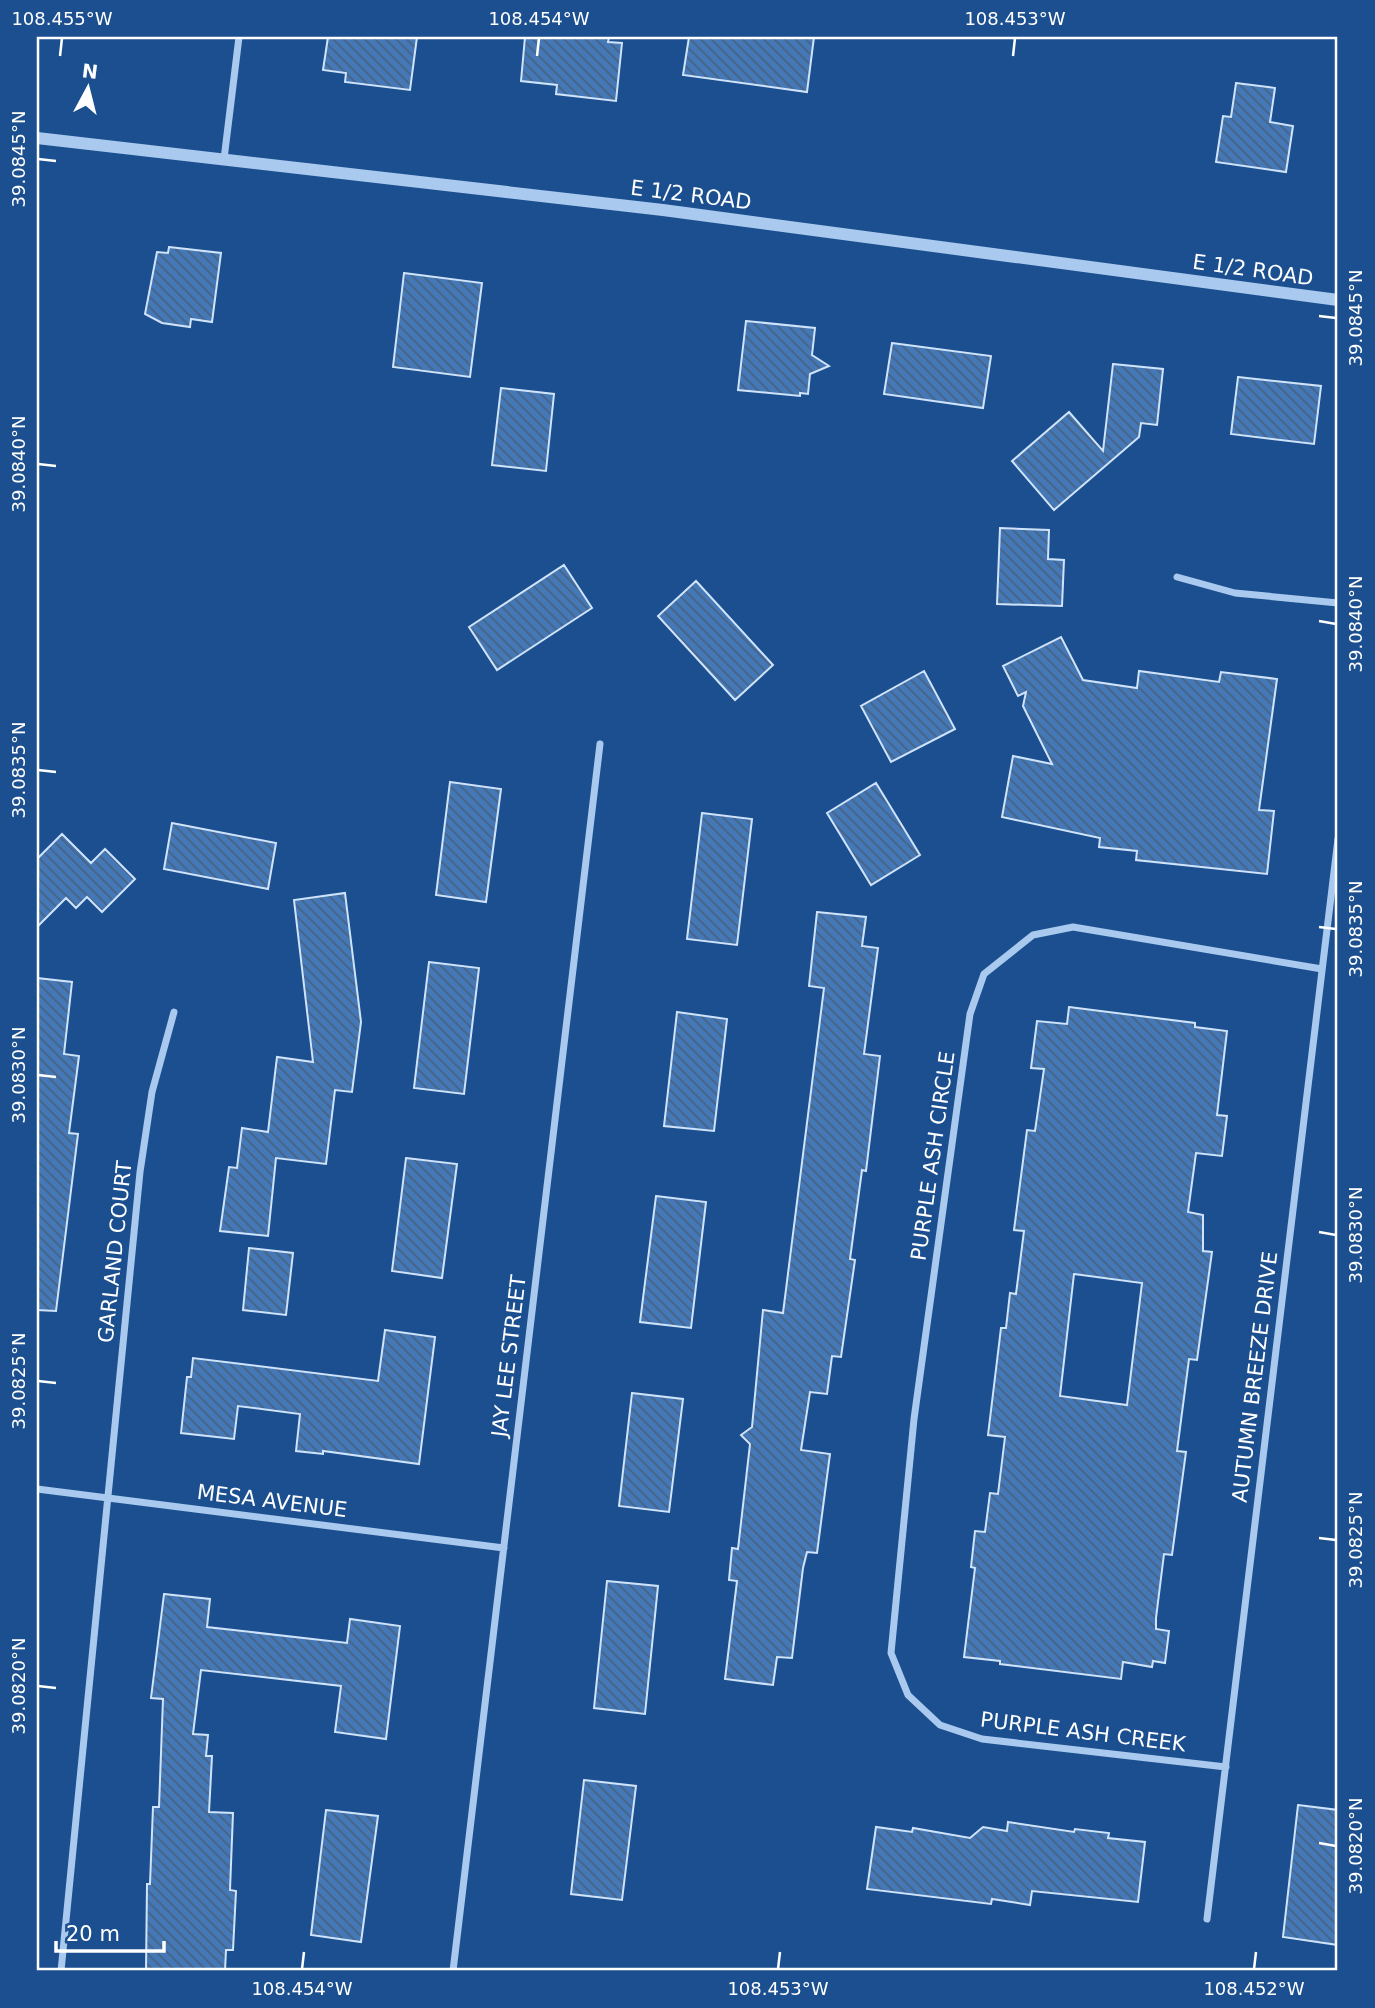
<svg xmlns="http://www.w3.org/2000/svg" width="1375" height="2008" viewBox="0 0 1375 2008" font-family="'DejaVu Sans',sans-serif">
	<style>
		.building { fill: url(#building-back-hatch); stroke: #cfe3fa; stroke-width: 2; fill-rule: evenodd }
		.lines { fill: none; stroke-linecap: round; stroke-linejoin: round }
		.minor { stroke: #a9c9ee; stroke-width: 7 }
		.tertiary { stroke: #a9c9ee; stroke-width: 12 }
		.ticks { fill: none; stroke: #fff; stroke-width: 2.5 }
		.labels { text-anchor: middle; stroke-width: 6; stroke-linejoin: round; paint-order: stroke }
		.street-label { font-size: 21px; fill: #fff; stroke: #1b4f8f }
		.neatline { fill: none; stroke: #fff; stroke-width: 2.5 }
		.ticks-label { font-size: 18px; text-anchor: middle; fill: #fff }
	</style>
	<defs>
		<pattern id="building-back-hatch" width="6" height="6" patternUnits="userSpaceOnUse" patternTransform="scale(1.75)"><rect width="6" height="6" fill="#4478b7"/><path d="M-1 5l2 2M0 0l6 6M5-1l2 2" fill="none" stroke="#486282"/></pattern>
	</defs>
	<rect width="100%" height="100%" fill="#1b4f8f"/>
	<!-- building -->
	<path class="building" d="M328,37H417L410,90L345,82L346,73L323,70Z
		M525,37H609L608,42L622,43L616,101L556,94L557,85L521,81Z
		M689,37H814L807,92L683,75Z
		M1236,83L1275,88L1270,122L1293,126L1286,172L1216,162L1223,116L1231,117Z
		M169,247L221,253L212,322L191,319L190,327L162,323L145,314L157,252L168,253Z
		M404,273L482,283L470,377L393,367Z
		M746,321L815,328L812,355L829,366L810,374L808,394L800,393V396L738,390Z
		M892,343L991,356L983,408L884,394Z
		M1113,364L1163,369L1157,425L1141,423L1139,437L1054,510L1012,461L1069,412L1103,451Z
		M1238,377L1321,386L1314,444L1231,434Z
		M501,388L554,394L546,471L492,465Z
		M1000,528L1049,530L1048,559L1064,560L1062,606L997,604Z
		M564,565L592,608L497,670L469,627Z
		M696,581L773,665L735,700L658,616Z
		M1061,637L1083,680L1137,688L1139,671L1219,682L1221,672L1277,679L1259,810L1274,811L1267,874L1136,860L1137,851L1099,847L1100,838L1002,817L1013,756L1052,764L1023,706L1026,692L1018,696L1003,666Z
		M924,671L955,729L891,762L861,706Z
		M450,782L501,789L486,902L436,895Z
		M876,783L920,855L871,885L827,813Z
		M702,813L752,819L737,945L687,939Z
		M172,823L276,843L268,889L164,869Z
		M62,834L91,863L105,849L135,879L102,912L87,897L76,908L66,898L37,927V859Z
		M345,893L361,1022L352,1092L335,1090L326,1164L276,1158L268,1236L220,1231L229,1167L237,1168L242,1128L268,1132L277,1057L313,1062L294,900Z
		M817,912L866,917L862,946L878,948L864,1054L880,1056L866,1171L862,1170L850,1259L855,1260L841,1357L832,1356L827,1394L810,1392L801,1450L830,1454L817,1553L807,1552L803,1568L792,1658L777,1657L773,1685L725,1679L737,1581L729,1580L732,1548L738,1549L750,1444L741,1435L752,1427L763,1310L783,1313L824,988L809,986Z
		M429,962L479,968L464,1094L414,1088Z
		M37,978L72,982L64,1054L79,1056L69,1133L78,1134L56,1311L37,1310Z
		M1069,1007L1195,1023V1027L1227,1031L1217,1115L1227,1116L1222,1156L1196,1153L1188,1212L1203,1215V1251L1212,1252L1197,1360L1189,1359L1177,1451L1186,1452L1172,1555L1164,1554L1156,1618V1629L1169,1631L1165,1663L1153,1661L1152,1667L1123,1662L1121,1679L1000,1664V1661L964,1657L975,1568L971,1567L975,1531L985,1532L990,1493L998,1494L1005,1437L988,1435L1001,1328H1006L1010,1293L1016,1294L1024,1231L1014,1230L1027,1130L1035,1131L1044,1069L1031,1068L1037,1021L1067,1024ZM1074,1274L1142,1283L1127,1405L1060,1396Z
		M677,1012L727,1019L714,1131L664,1126Z
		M406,1158L457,1164L442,1278L392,1271Z
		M656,1196L706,1202L691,1328L640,1322Z
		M249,1248L293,1253L286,1315L243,1310Z
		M385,1330L435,1337L419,1464L323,1451V1454L296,1451L300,1414L238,1406L234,1439L181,1433L187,1377H191L193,1358L378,1381Z
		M632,1393L683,1399L669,1512L619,1506Z
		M607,1581L658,1586L645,1714L594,1708Z
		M164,1594L210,1599L207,1627L347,1643L350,1619L400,1626L386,1739L335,1732L341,1686L201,1670L193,1734L208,1735L206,1756H212L209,1812L233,1813L230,1890L236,1891L233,1950H226L225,1971H146L147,1884H150L153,1807H159L163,1699L151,1698Z
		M584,1780L636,1786L622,1900L571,1894Z
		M1298,1805L1338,1810V1945L1283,1937Z
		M326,1810L378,1816L361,1942L311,1935Z
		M1008,1822L1074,1832L1075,1829L1109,1833L1108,1838L1145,1842L1138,1902L1032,1891L1030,1905L992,1899L991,1904L867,1889L876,1827L912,1832L913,1828L970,1838L983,1827L1007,1831Z"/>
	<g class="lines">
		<!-- minor -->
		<path class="minor" d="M224,159L239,37
			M1177,577L1235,593L1338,603
			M37,1489L504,1548
			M1226,1767L982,1739L940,1725L908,1695L891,1653L914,1419L970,1014L984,974L1033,935L1073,927L1322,969
			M1207,1919L1338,839
			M61,1971L140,1172L152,1092L174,1012
			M453,1971L600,744"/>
		<!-- tertiary -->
		<path class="tertiary" d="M37,138L663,210L1338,300"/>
	</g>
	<!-- ticks -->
	<path class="ticks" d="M60,56L62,38M537,56L539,38M1013,56L1015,38M38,159L56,161M1319,316L1336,318M38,464L56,466M1319,621L1336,624M38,770L56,772M1319,927L1336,929M38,1075L56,1077M1319,1232L1336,1235M38,1381L56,1383M1319,1538L1336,1540M38,1686L56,1688M1319,1843L1336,1846M302,1969L304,1952M778,1969L780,1952M1254,1969L1256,1952"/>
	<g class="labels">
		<!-- street labels -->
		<g class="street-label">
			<text transform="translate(691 195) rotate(7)" y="7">E 1/2 ROAD</text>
			<text transform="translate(1253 270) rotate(8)" y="7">E 1/2 ROAD</text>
			<text transform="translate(933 1156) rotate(-82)" y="7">PURPLE ASH CIRCLE</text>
			<text transform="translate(115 1252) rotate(-84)" y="7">GARLAND COURT</text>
			<text transform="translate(509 1356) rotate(-83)" y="7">JAY LEE STREET</text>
			<text transform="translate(1255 1377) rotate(-83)" y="7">AUTUMN BREEZE DRIVE</text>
			<text transform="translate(272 1501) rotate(7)" y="7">MESA AVENUE</text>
			<text transform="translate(1083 1732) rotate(7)" y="7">PURPLE ASH CREEK</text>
		</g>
	</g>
	<!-- border -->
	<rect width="1375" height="2008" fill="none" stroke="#1b4f8f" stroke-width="77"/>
	<!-- north arrow -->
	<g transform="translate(88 88) rotate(7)" stroke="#1b4f8f" stroke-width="5" paint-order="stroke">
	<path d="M0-5L12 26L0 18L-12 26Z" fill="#ffffff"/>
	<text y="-10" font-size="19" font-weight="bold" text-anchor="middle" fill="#ffffff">N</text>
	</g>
	<!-- scale -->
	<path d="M56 1941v10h108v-10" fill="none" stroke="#ffffff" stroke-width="3.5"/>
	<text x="66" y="1941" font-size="21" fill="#ffffff" stroke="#1b4f8f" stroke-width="5" paint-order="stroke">20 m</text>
	<rect x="38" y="38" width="1298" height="1931" class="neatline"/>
	<g class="ticks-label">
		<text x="62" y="25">108.455°W</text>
		<text x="539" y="25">108.454°W</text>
		<text x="1015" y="25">108.453°W</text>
		<text transform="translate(19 159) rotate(-90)" y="6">39.0845°N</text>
		<text transform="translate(1356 318) rotate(-90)" y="6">39.0845°N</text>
		<text transform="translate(19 464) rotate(-90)" y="6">39.0840°N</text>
		<text transform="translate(1356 624) rotate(-90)" y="6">39.0840°N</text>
		<text transform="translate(19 770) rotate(-90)" y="6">39.0835°N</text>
		<text transform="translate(1356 929) rotate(-90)" y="6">39.0835°N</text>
		<text transform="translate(19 1075) rotate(-90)" y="6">39.0830°N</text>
		<text transform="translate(1356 1235) rotate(-90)" y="6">39.0830°N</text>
		<text transform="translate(19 1381) rotate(-90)" y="6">39.0825°N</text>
		<text transform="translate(1356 1540) rotate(-90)" y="6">39.0825°N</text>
		<text transform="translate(19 1686) rotate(-90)" y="6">39.0820°N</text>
		<text transform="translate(1356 1846) rotate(-90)" y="6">39.0820°N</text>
		<text x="302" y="1995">108.454°W</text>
		<text x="778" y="1995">108.453°W</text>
		<text x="1254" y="1995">108.452°W</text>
	</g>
</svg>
